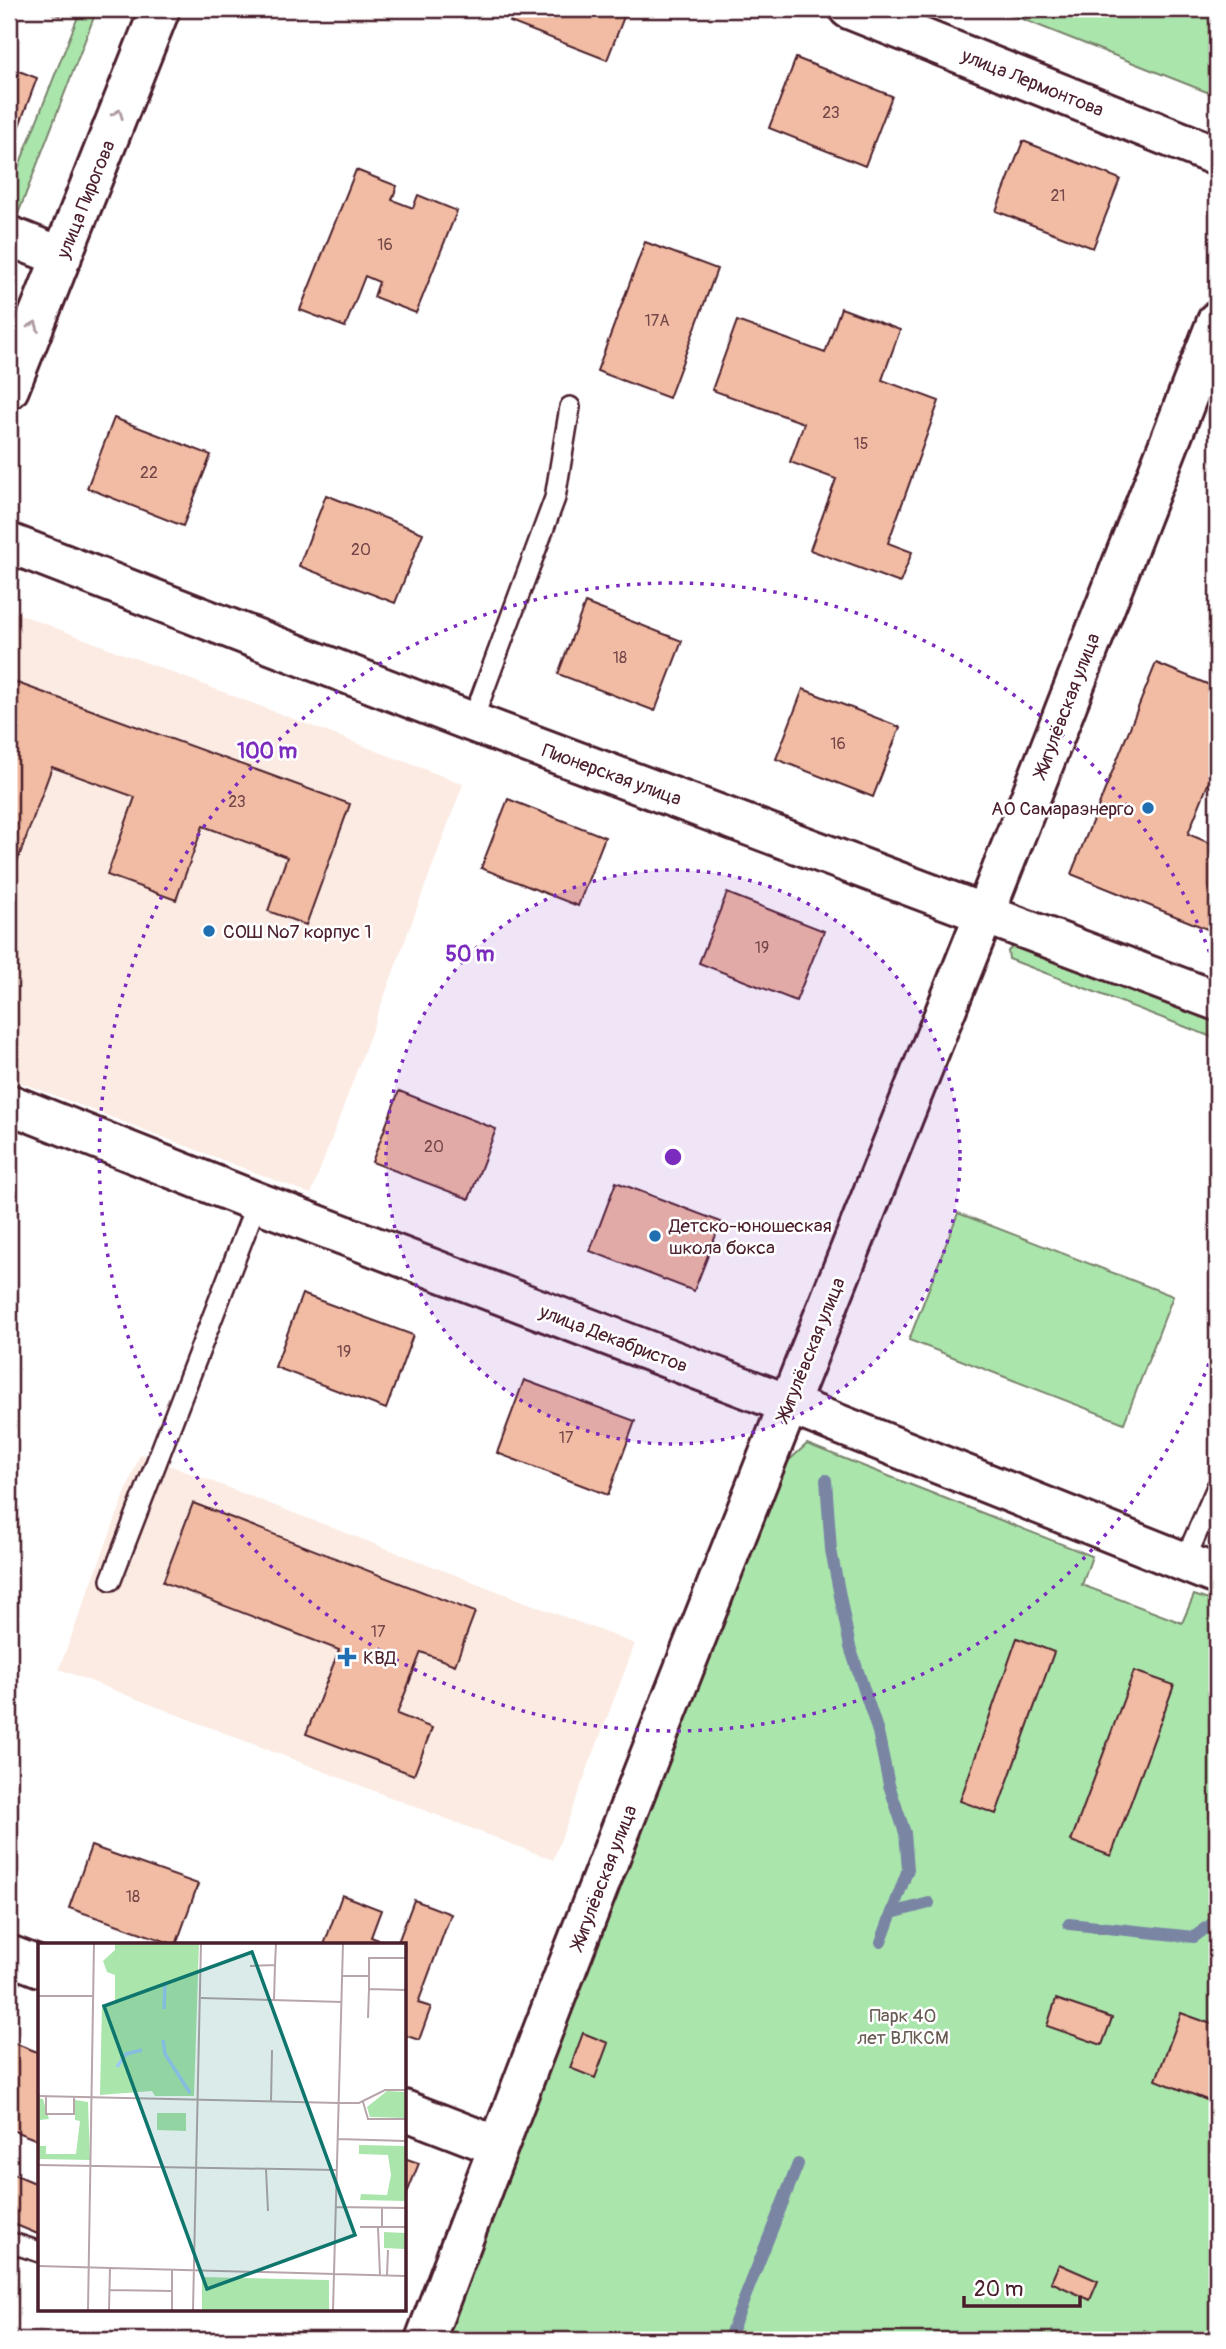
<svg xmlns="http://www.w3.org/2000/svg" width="1226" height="2349" viewBox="0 0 1226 2349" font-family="Pangolin,sans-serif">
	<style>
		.built { fill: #fbebe3 }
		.green { fill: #aae6ac; stroke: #7a826c; stroke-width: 2 }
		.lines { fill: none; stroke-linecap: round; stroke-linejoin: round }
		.stream { stroke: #7a85a4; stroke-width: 12 }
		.building { fill: #f1bca3; stroke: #4a1f2b; stroke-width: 2 }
		.lane-casing { stroke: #4a1f2b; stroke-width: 24 }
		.street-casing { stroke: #4a1f2b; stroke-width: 44 }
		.lane { stroke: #fff; stroke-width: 19 }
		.street { stroke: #fff; stroke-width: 38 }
		.oneway { stroke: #ae9aa0 }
		.ring { fill: none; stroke: #7b2cbf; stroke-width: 3.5; stroke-dasharray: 3.5 7 }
		.poi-dot { fill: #1f6fb2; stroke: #fff; stroke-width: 2.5 }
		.labels { text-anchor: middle; stroke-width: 5; stroke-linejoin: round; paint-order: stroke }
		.number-label { font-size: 16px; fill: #744649 }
		.street-label { font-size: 19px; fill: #4a1f2b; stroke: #fff }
		.poi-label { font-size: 19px; fill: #4a1f2b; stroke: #fff; text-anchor: start }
		.park-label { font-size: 19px; fill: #675b52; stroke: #fff }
		.inset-river { fill: none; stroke: #9ac9f5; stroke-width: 3.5 }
		.inset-road { fill: none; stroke: #b7a5aa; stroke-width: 2 }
		.view { fill: #0f766e; fill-opacity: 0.15; stroke: #0f766e; stroke-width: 3.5 }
		.inset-edge { fill: none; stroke: #4a1f2b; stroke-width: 3.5 }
		.centre { fill: #7b2cbf; stroke: #fff; stroke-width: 3.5 }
		.ring-label { font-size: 21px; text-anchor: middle; font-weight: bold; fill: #7b2cbf; stroke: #fff; stroke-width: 5; stroke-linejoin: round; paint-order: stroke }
	</style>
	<rect width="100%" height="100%" fill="#fff"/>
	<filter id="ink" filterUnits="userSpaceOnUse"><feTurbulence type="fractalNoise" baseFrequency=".0143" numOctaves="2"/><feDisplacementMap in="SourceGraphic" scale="14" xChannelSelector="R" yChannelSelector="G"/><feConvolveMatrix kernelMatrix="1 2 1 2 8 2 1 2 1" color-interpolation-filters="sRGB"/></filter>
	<g filter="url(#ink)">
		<!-- built -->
		<path class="built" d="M9,610L463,784L311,1194L9,1078Z
			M140,1454L635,1644L553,1860L59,1669Z"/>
		<!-- green -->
		<path class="green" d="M81,9H97L18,214L9,211V191Z
			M997,9H1217V96Z
			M1015,945L1217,1023V1039L1009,959L1008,951Z
			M958,1213L1173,1296L1124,1423L909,1340Z
			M807,1444L1092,1556L1082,1585L1182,1623L1194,1595L1217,1603V2340H1170L1144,2330L1140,2340H443C556,2048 673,1757 785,1464Z"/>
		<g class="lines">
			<!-- stream -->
			<path class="stream" d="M826,1480L831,1550L850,1647L878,1732L889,1785L905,1833L908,1869L881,1942
				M892,1913L929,1903
				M1069,1924L1194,1937L1217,1920
				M728,2340L798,2164"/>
		</g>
		<!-- building -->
		<path class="building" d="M42,9H63L60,16Z
			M516,9H627L607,60L510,22Z
			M796,58L892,96L865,166L769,128Z
			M9,67L37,78L9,153Z
			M1023,141L1120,179L1093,248L996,211Z
			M356,170L397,186L392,200L413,208L418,195L457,211L416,313L374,297L379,282L365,276L345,327L300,310Z
			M645,242L717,269L669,398L597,371Z
			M841,308L900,330L882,380L939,401L888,543L912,552L900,583L810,550L836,479L790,462L804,423L712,390L737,321L825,353Z
			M114,418L211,455L183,526L87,488Z
			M326,495L423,533L395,603L299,566Z
			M585,603L682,641L655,711L558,674Z
			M1156,663L1217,688V782L1210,779L1188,834L1217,846V933L1071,874Z
			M9,680L350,804L306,925L268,911L287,857L203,826L176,900L107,875L135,797L52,767L9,884Z
			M803,689L900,727L873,797L776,759Z
			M508,799L605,837L578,906L481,868Z
			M727,893L824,931L796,1001L699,963Z
			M399,1091L496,1129L469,1199L372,1162Z
			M616,1182L721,1222L694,1291L590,1251Z
			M302,1294L413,1335L386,1409L275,1367Z
			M524,1380L635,1421L608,1495L497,1453Z
			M193,1503L475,1612L455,1665L421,1652L397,1714L432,1728L414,1775L306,1734L339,1650L163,1582Z
			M1017,1638L1054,1652L996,1814L960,1801Z
			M1134,1671L1174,1685L1111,1856L1071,1841Z
			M91,1846L198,1884L176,1945L69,1908Z
			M342,1895L381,1910L371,1937L391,1945H324Z
			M414,1900L451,1914L418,2003L431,2007L419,2040L404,2035V1945H397Z
			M1056,1999L1112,2018L1102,2045L1047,2026Z
			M1181,2013L1217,2026V2104L1156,2080Z
			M583,2033L608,2043L595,2078L570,2068Z
			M9,2041L40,2053V2141L9,2129Z
			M404,2158L419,2163L404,2201Z
			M9,2172L40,2185V2235L9,2222Z
			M1059,2264L1098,2281L1090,2300L1051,2282Z"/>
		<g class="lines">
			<defs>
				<path id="lane" d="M472,722L555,498L570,407
					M1184,1562L1217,1487
					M111,1580L257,1202
					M9,2242L40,2252"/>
				<path id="street" d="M849,9L1217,156
					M9,236L62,257
					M9,389L160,9
					M9,543L472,722L1217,1001
					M9,1104L257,1202L788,1404L1217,1575
					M9,1955L40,1967
					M404,2110L497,2146
					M425,2340C605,1861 796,1385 986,910C1064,714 1140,517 1217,321"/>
			</defs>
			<!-- lane casing -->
			<use href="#lane" class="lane-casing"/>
			<!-- street casing -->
			<use href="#street" class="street-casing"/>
			<!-- lane -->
			<use href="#lane" class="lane"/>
			<!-- street -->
			<use href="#street" class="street"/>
		</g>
		<!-- one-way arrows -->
		<defs><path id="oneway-chevron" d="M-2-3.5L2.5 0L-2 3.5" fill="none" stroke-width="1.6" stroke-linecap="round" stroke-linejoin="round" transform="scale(1.75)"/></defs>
		<g class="oneway">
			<use href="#oneway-chevron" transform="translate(118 114) rotate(-69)"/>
			<use href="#oneway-chevron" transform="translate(34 326) rotate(-68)"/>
		</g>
	</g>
	<!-- distance rings -->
	<circle cx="673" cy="1157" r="287" fill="#7b2cbf" fill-opacity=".12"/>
	<g class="ring">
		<circle cx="673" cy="1157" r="287"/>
		<path d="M1216 1344A574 574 0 1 1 1216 970"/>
	</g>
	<!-- markers -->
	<g class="poi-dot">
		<circle cx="1148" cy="808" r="7"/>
		<circle cx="209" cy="931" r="7"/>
		<circle cx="655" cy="1236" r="7"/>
		<path d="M343.5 1646.5h7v7h7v7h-7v7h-7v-7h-7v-7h7z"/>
	</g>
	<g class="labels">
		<!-- number labels -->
		<g class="number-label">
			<text x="831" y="118">23</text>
			<text x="1058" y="201">21</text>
			<text x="385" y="250">16</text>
			<text x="657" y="326">17А</text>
			<text x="861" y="449">15</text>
			<text x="149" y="478">22</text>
			<text x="361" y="555">20</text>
			<text x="620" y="663">18</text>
			<text x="838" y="749">16</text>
			<text x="237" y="807">23</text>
			<text x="762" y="953">19</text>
			<text x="434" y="1152">20</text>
			<text x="344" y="1357">19</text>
			<text x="566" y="1443">17</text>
			<text x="378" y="1637">17</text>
			<text x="133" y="1902">18</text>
		</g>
		<!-- street labels -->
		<g class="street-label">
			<text transform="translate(1033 82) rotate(22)" y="7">улица Лермонтова</text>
			<text transform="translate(85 199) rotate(-68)" y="7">улица Пирогова</text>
			<text transform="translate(1066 705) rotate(-69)" y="7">Жигулёвская улица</text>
			<text transform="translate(612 774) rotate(20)" y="7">Пионерская улица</text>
			<text transform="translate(614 1338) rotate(21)" y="7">улица Декабристов</text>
			<text transform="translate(810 1349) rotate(-68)" y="7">Жигулёвская улица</text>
			<text transform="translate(603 1877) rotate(-69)" y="7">Жигулёвская улица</text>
		</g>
		<!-- poi labels -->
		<g class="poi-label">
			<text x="1134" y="815" text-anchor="end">АО Самараэнерго</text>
			<text x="223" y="938">СОШ №7 корпус 1</text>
			<text x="669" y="1232">Детско-юношеская<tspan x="669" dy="22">школа бокса</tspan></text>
			<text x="363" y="1664">КВД</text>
		</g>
		<!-- park labels -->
		<g class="park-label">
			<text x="903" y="2022">Парк 40<tspan x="903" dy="22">лет ВЛКСМ</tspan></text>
		</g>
	</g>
	<!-- overview -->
	<g transform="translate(38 1943)">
		<rect width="368" height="368" fill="#fff"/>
		<path d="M77,0H161L156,153H117L114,148L62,152L64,61H77V32L69,29L65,18L77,7ZM349,148L367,149V175L332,174L329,164ZM0,155L5,156L11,176L2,177V203H8V211H38L42,178L37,177V157L50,159L52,217L0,216ZM119,170H148V188L119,187ZM321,202L367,203V258L322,257L323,251L349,252L353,232L350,212L321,211ZM346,289L367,290V306L346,305ZM164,334L291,337V367H164Z" fill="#aae6ac"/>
		<path class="inset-river" d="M126,66L127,39M125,97L127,111L152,150M79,124L88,111L104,107"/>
		<path class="inset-road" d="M212,23L237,22L238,0M304,33H331V46L368,47M331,33V15H368M0,53H55M163,55L304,59M236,57L237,22M330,75L331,46M0,153L301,160M8,153V171H36V154M233,159L234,107M325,159L330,176H368M301,160H321L347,147H368M300,196L368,198M0,222L299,227M228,226L230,268M298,264L368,265M322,284H344V265M340,284L342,332M344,284H368M0,323L368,333M349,332L350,307M72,347L134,348V367M134,348V326M50,367L56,0M71,367L72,325M155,367L163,0M295,367L305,0"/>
		<path class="view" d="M214,9L317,292L169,346L66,63Z"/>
		<rect width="368" height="368" class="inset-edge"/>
	</g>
	<circle cx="673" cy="1157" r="10" class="centre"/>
	<g class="ring-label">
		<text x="267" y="758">100 m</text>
		<text x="470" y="961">50 m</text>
	</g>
	<!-- margin -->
	<rect width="1226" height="2349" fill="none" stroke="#fff" stroke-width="35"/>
	<rect x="18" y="18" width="1191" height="2314" fill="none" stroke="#4a1f2b" stroke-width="2.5" filter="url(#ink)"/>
	<!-- scale -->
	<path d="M964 2296v10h116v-10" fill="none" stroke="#4a1f2b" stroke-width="3.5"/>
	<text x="974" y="2296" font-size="21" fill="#4a1f2b" stroke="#ffffff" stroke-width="5" paint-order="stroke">20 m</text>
</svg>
